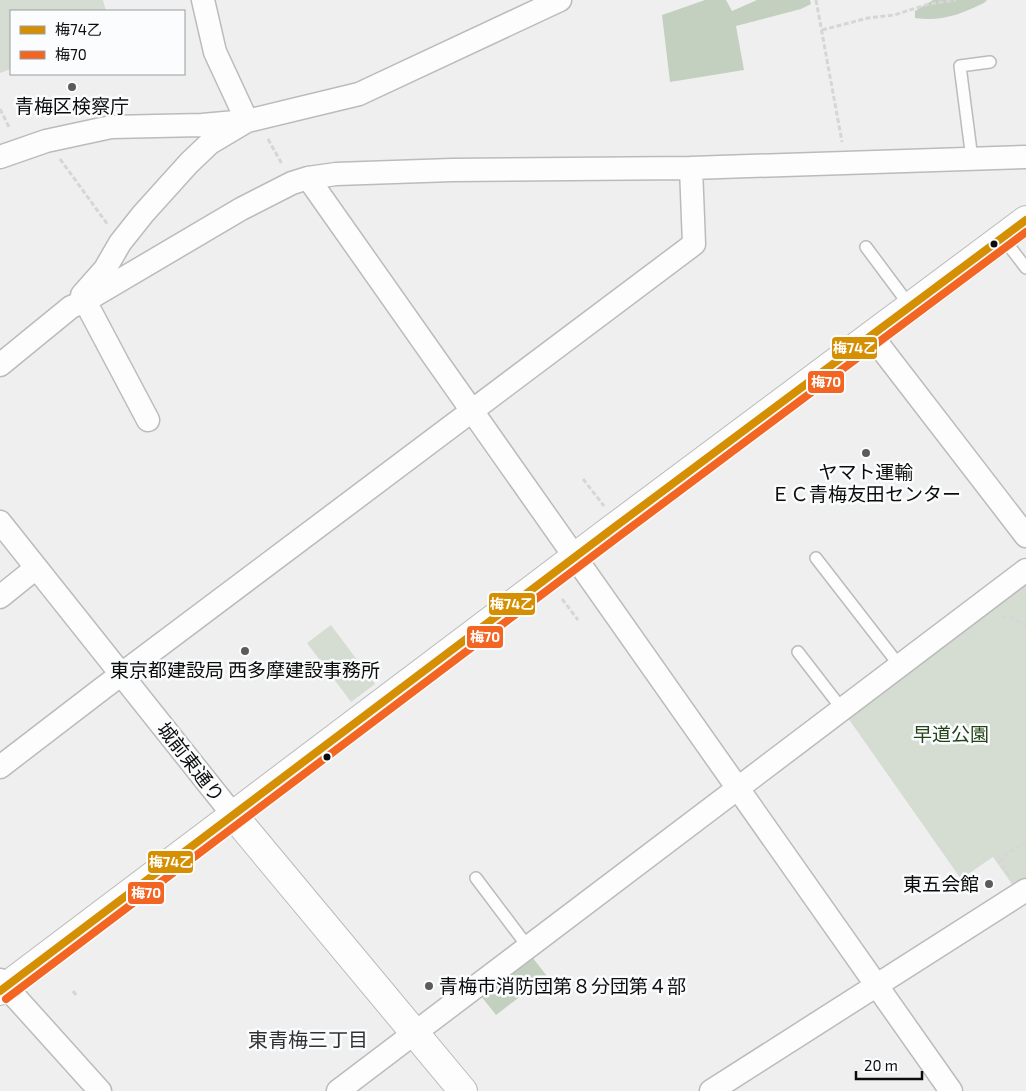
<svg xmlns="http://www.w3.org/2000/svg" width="1026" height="1091" viewBox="0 0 1026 1091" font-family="'Exo 2','Noto Sans JP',sans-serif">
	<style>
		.green { fill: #d5ddd2 }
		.forest { fill: #c4d0bf }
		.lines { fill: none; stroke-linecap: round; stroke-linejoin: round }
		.service-casing { stroke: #bbb; stroke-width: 14 }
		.minor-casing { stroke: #bbb; stroke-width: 25 }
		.tertiary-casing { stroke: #bbb; stroke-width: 30 }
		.primary-casing { stroke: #bbb; stroke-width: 30 }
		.path { stroke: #d6d6d6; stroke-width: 3; stroke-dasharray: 5 2.5; stroke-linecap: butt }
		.service { stroke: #fdfdfd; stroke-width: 11 }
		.minor { stroke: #fdfdfd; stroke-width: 22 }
		.tertiary { stroke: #fdfdfd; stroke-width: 28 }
		.primary { stroke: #fdfdfd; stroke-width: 28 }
		.bus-1-casing { stroke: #fbfcfd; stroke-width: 11 }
		.bus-2-casing { stroke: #fbfcfd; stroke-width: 11 }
		.bus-1 { stroke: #d48f02; stroke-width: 8 }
		.bus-2 { stroke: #f26522; stroke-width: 8 }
		.poi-dot { fill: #5b5b5b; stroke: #fbfcfd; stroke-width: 2 }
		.bus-dot { fill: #0c0c0c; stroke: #fbfcfd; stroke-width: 2 }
		.labels { text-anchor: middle; stroke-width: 5; stroke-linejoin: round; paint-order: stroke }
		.poi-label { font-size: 19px; fill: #0c0c0c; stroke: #fbfcfd }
		.park-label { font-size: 19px; fill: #244417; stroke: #fbfcfd }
		.street-label { font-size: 19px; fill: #0c0c0c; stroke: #fbfcfd }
		.neighbourhood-label { font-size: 20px; fill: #313233; stroke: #fbfcfd }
		.line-badge { stroke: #fbfcfd; stroke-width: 2 }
		.badge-label { font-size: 14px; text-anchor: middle; font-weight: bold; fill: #fff }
	</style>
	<rect width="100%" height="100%" fill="#efefef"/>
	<!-- green -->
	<path class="green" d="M0,0H103L106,11H11V69L0,73Z
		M1026,583V879L1014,887L993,857L961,879L848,718Z
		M331,625L375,684L351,702L307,643Z"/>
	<!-- forest -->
	<path class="forest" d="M705,0H726L732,11L757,0H810L811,4L801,9L736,26L744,70L670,82L662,15Z
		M933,0H987L984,3C961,14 942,22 915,18V11Z
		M532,957L547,976L496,1015L481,996Z"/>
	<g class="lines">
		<defs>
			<path id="service" d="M972,159L960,66L990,62
				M1003,238L1026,268
				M866,247L910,306
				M816,558L899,665
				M798,652L842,709
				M476,878L528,947"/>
			<path id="minor" d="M0,157L46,141L111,127L202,125L247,121L215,52L203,0
				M308,178L951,1091
				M82,295L105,269L120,243L143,214L189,163L210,143L247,121L359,94L560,0
				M85,301L148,420
				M871,335L1026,536
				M0,365L71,307L85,301L241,209L292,183L308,178L336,174L452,170L691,168L1026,157
				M0,522L234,816
				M0,597L36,568
				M0,767L103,688L694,244L691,168
				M0,980L100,1091
				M338,1091L1026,570
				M711,1091L1026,890"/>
			<path id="tertiary" d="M234,816L463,1091"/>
			<path id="primary" d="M0,991L612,529L1026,220"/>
		</defs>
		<!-- service casing -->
		<use href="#service" class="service-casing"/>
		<!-- minor casing -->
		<use href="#minor" class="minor-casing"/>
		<!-- tertiary casing -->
		<use href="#tertiary" class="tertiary-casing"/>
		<!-- primary casing -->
		<use href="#primary" class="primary-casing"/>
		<!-- path -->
		<path class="path" d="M816,0L842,142
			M822,30L868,18L894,15L929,4L956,0
			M0,109L10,129
			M268,139L282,164
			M60,159L108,225
			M583,479L604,506
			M562,599L578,620
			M1002,617H1010L1026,626
			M1009,875L1000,862L1004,856L1026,842
			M73,991L76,995"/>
		<!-- service -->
		<use href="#service" class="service"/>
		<!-- minor -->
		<use href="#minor" class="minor"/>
		<!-- tertiary -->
		<use href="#tertiary" class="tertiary"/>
		<!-- primary -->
		<use href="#primary" class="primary"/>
		<defs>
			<path id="bus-1" d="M0,991L612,529L1026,220"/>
			<path id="bus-2" d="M6,999L618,537L1026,232"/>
		</defs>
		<!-- bus-1 casing -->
		<use href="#bus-1" class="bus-1-casing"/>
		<!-- bus-2 casing -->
		<use href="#bus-2" class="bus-2-casing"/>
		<!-- bus-1 -->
		<use href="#bus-1" class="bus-1"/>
		<!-- bus-2 -->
		<use href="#bus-2" class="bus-2"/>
	</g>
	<!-- markers -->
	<g class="poi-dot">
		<circle cx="72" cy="87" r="5"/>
		<circle cx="866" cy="453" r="5"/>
		<circle cx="245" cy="651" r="5"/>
		<circle cx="989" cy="884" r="5"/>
		<circle cx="429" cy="986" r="5"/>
	</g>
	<g class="bus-dot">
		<circle cx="994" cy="244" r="4.5"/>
		<circle cx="327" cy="757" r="4.5"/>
	</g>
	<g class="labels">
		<!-- poi labels -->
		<g class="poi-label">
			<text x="72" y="113">青梅区検察庁</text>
			<text x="866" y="479">ヤマト運輸<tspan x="866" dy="22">ＥＣ青梅友田センター</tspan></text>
			<text x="245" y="677">東京都建設局 西多摩建設事務所</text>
			<text x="979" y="891" text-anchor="end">東五会館</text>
			<text x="439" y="993" text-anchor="start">青梅市消防団第８分団第４部</text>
		</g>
		<!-- park labels -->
		<g class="park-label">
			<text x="951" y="741">早道公園</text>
		</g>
		<!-- street labels -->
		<g class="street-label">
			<text transform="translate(191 762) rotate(52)" y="7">城前東通り</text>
		</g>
		<!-- neighbourhood labels -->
		<g class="neighbourhood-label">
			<text x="308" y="1047">東青梅三丁目</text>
		</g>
	</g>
	<g class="line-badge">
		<rect x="831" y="336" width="47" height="24" rx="5" fill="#d48f02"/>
		<rect x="807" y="370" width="38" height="24" rx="5" fill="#f26522"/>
		<rect x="488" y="592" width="48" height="24" rx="5" fill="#d48f02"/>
		<rect x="466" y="625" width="38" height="24" rx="5" fill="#f26522"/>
		<rect x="147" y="850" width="47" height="24" rx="5" fill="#d48f02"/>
		<rect x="127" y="881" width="38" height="24" rx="5" fill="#f26522"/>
	</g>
	<g class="badge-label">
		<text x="855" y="353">梅74乙</text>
		<text x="826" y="387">梅70</text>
		<text x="512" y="609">梅74乙</text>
		<text x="485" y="642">梅70</text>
		<text x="171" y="867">梅74乙</text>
		<text x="146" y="898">梅70</text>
	</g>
	<!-- legend -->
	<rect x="10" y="10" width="175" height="65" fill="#fbfcfd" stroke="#9b9c9d"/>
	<rect x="20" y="26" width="25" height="8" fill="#d48f02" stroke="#9b9c9d"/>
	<text x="55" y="35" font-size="15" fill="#0c0c0c">梅74乙</text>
	<rect x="20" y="51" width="25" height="8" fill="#f26522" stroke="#9b9c9d"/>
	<text x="55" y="60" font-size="15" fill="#0c0c0c">梅70</text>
	<!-- scale -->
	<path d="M856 1071v8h66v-8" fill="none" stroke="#0c0c0c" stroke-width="2.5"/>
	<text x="864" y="1071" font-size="15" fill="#0c0c0c" stroke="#fbfcfd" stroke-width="4" paint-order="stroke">20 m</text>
</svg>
